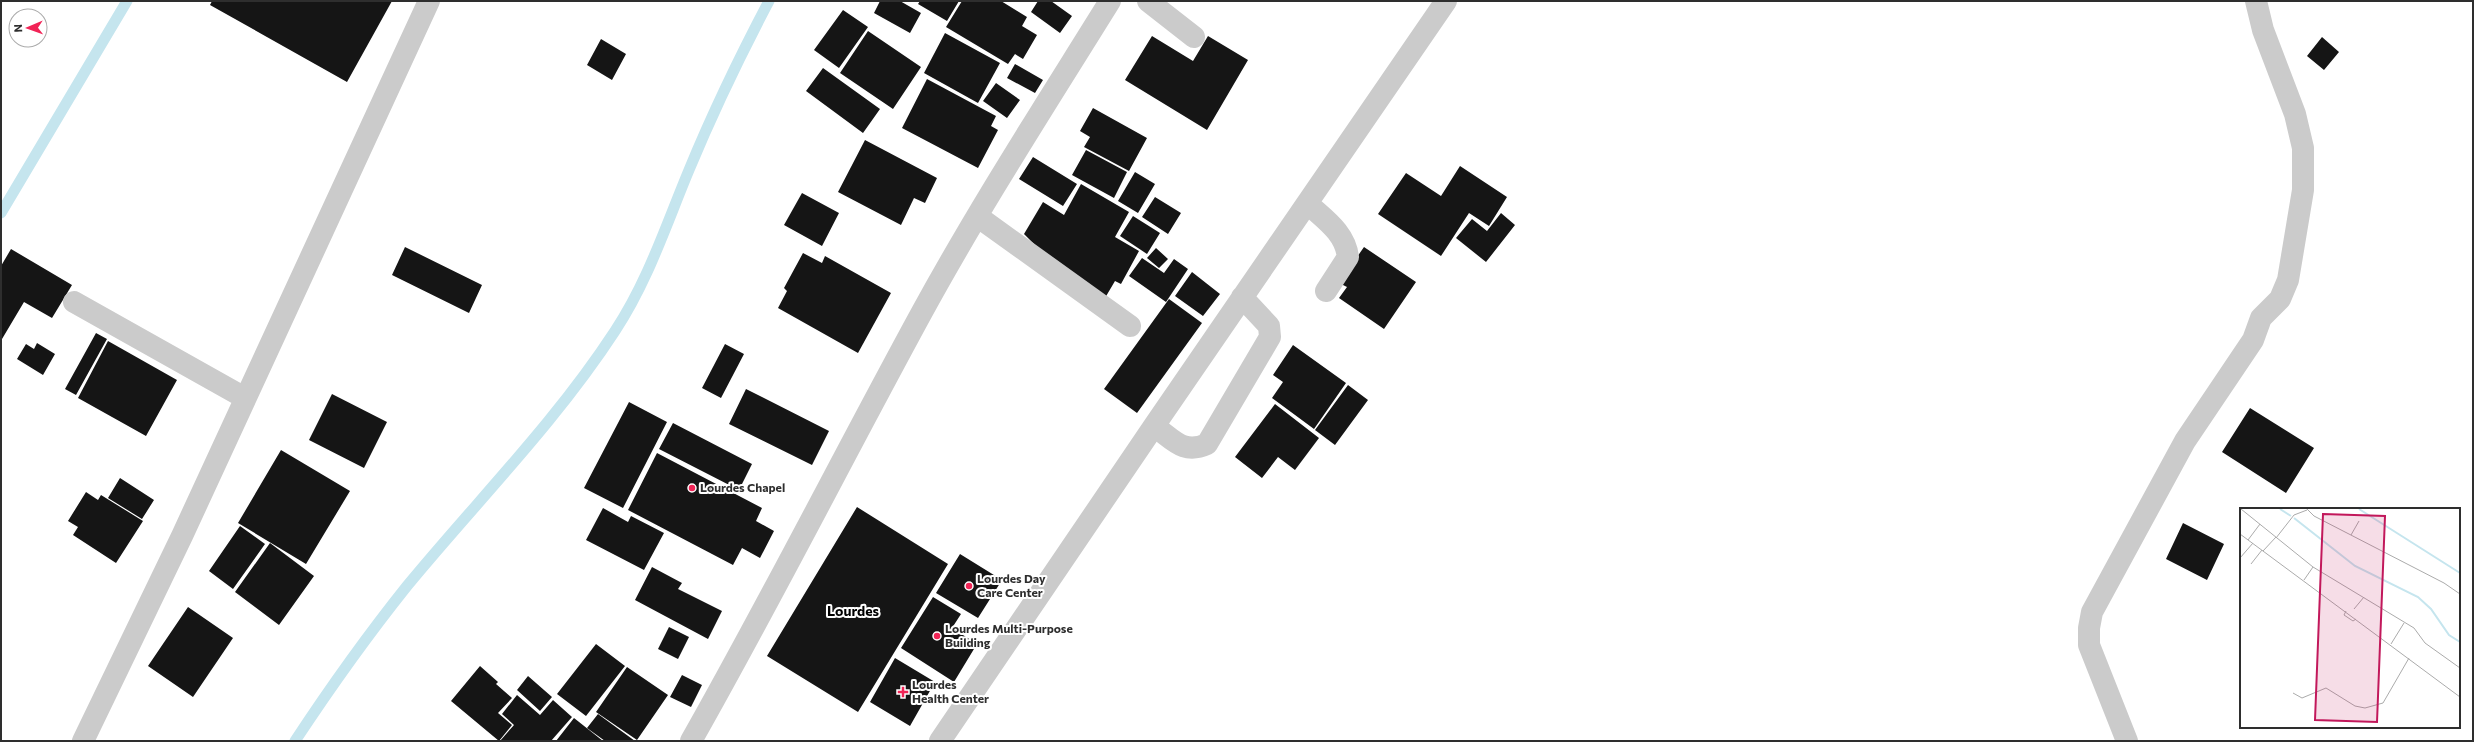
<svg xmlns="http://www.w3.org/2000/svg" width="2474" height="742" viewBox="0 0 2474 742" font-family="Commissioner,sans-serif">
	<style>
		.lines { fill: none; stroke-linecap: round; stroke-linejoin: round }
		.stream { stroke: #c5e5ee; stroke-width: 11 }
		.building { fill: #151515 }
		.minor { stroke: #cbcbcb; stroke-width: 22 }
		.poi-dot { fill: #f12456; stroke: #fff; stroke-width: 1.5 }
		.labels { text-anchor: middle; stroke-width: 4; stroke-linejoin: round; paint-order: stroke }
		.poi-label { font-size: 12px; font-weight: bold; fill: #2e2e2e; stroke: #fff; text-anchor: start }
		.quarter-label { font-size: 14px; font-weight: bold; fill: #000; stroke: #fff }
		.inset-river { fill: none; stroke: #c5e5ee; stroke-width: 2 }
		.inset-road { fill: none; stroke: #ababab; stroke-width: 1 }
		.view { fill: #c2185b; fill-opacity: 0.15; stroke: #c2185b; stroke-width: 2 }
		.inset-edge { fill: none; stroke: #2e2e2e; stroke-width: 2 }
	</style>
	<rect width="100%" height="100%" fill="#fff"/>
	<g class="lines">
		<!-- stream -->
		<path class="stream" d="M1,213L127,1
			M295,741C330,688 367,636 407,586C477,501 555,423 615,331C648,281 666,225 689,170C713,112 740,56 769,1"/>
	</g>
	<!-- building -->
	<path class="building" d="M212,1H392L347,82L210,5Z
		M880,1H900L921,13L910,33L874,13Z
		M920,1H959L947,21L918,4Z
		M962,1H1001L1027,17L1022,26L1037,35L1023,59L1015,54L1008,64L946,27Z
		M1038,1H1051L1072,16L1060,33L1031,12Z
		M843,10L868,27L839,68L814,50Z
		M868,31L921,67L893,109L840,73Z
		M945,33L1000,63L978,103L924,73Z
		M1152,36L1193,61L1208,36L1248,60L1207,130L1125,80Z
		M2322,37L2339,52L2324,70L2307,56Z
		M601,39L626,54L612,80L587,65Z
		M1015,64L1043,80L1035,93L1007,78Z
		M823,68L880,109L863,133L806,91Z
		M927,79L996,116L991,126L998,130L978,168L902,128Z
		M996,83L1020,100L1007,118L983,101Z
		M1093,108L1147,138L1129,171L1084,147L1090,137L1080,131Z
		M865,140L937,178L925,203L914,198L901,225L838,192Z
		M1086,150L1127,172L1114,198L1072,175Z
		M1033,157L1077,184L1063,206L1019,179Z
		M1460,166L1507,197L1489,226L1469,213L1441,256L1378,214L1406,173L1441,196Z
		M1135,172L1155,184L1138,213L1118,201Z
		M1081,184L1129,212L1115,237L1139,251L1121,284L1115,281L1105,298L1068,278L1024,234L1043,202L1064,215Z
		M802,193L839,213L822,246L784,225Z
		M1155,197L1181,213L1168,234L1142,217Z
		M1501,213L1515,225L1486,262L1456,238L1472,219L1487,231Z
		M1133,216L1160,233L1147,254L1120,236Z
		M405,247L482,285L469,313L392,275Z
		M1364,247L1416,282L1384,329L1339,298L1347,287L1339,283Z
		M1156,248L1168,259L1159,268L1147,258Z
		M11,249L72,285L52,318L24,302L2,339L1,266Z
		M803,253L822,263L825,256L891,293L858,353L778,308L787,291L784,288Z
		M1142,258L1164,273L1174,259L1188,269L1166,302L1129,276Z
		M1192,272L1220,294L1203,316L1175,296Z
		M1169,299L1202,323L1137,413L1104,389Z
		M96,333L107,339L76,395L65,389Z
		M108,341L177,380L146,436L78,398Z
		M37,343L55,354L43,375L17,359L26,344L34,349Z
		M725,344L744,354L721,398L702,388Z
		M1293,345L1346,383L1314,429L1272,398L1283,382L1273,375Z
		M1348,385L1368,400L1335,445L1315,430Z
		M746,389L829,431L812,465L729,424Z
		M332,394L387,422L364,468L309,440Z
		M629,402L667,422L623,508L584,488Z
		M1275,404L1319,438L1295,470L1278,457L1262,478L1235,457Z
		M2250,408L2314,448L2286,493L2222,452Z
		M673,423L752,464L739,490L659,449Z
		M281,450L350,491L306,564L238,523Z
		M657,453L762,508L756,521L774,531L760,558L742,548L733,565L628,510Z
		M120,478L154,500L142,519L108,498Z
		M86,492L98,500L101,495L143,521L116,563L73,535L78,527L68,521Z
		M857,507L948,564L858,712L767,656Z
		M603,508L628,522L631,516L664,533L644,570L586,540Z
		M2183,523L2224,544L2207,580L2166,559Z
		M240,526L265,544L233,589L209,571Z
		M270,543L314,576L279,625L235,592Z
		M960,554L1002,580L978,618L936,593Z
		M652,567L682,583L678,589L722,611L708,639L635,600Z
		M933,597L961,614L952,628L977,644L954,682L901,648Z
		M188,607L233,638L193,697L148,666Z
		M669,627L689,637L678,659L658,649Z
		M596,644L625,666L586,716L557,694Z
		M895,658L935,682L910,726L870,702Z
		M480,666L498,682L496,684L512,698L498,713L512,725L499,741L451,701Z
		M627,667L668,695L637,740L596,712Z
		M682,675L702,685L691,707L670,697Z
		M528,676L552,697L540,711L517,690Z
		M517,695L540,715L553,700L572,717L551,741H500L514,725L502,714Z
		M598,714L635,741H605L587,728Z
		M574,718L603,741H556Z"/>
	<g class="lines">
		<!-- minor -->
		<path class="minor" d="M1148,1L1194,37
			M1307,203C1324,219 1345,232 1348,257L1326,291
			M977,216L1130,326
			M74,302L245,398
			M1154,426C1173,439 1183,455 1207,444L1270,337L1269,326L1242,297
			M83,741L182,536L429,1
			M691,741C771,600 844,455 922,312C980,206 1046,104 1110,1
			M940,741L1154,426L1446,1
			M2127,741L2089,645V628L2092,612L2185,441L2253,340L2261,318L2280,299L2288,280L2303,190V148L2295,114L2263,30L2256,1"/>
	</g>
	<!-- markers -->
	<g class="poi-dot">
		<circle cx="692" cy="488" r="4"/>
		<circle cx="969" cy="586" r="4"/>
		<circle cx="937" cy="636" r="4"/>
		<path d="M901 686h4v4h4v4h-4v4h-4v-4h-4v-4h4z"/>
	</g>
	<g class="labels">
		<!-- poi labels -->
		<g class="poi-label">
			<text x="700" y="492">Lourdes Chapel</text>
			<text x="977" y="583">Lourdes Day<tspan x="977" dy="14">Care Center</tspan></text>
			<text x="945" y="633">Lourdes Multi-Purpose<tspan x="945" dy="14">Building</tspan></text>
			<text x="912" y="689">Lourdes<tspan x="912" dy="14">Health Center</tspan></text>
		</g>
		<!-- quarter labels -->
		<g class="quarter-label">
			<text x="853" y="616">Lourdes</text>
		</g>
	</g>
	<!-- overview -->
	<g transform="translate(2240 508)">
		<rect width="220" height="220" fill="#fff"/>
		<path class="inset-river" d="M40,1L51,8M119,1L220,65M54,10L115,58L178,89L191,101L209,127L220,134"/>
		<path class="inset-road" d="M1,1L73,59L174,120L185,135L220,160M67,1L74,8L204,75L220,86M0,26L220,189M111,27L119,13M36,30L54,7L67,2M8,32L20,16M23,43L36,29M0,50L13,35M11,56L22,42M64,72L73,59M114,101L124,89M106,103L104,107L113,113L116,111M151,136L164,115M53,185L62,190L86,180L115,198L125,200L143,195L169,150"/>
		<path class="view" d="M83,6L145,8L137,214L75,212Z"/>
		<rect width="220" height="220" class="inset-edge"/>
	</g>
	<!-- border -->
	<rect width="2474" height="742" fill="none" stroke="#2e2e2e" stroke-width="4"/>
	<!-- north arrow -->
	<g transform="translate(28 28) rotate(268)"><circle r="19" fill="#ffffff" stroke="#ababab"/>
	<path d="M0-3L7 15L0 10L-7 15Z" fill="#f12456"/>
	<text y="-6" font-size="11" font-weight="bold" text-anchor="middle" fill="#2e2e2e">N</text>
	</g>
</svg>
